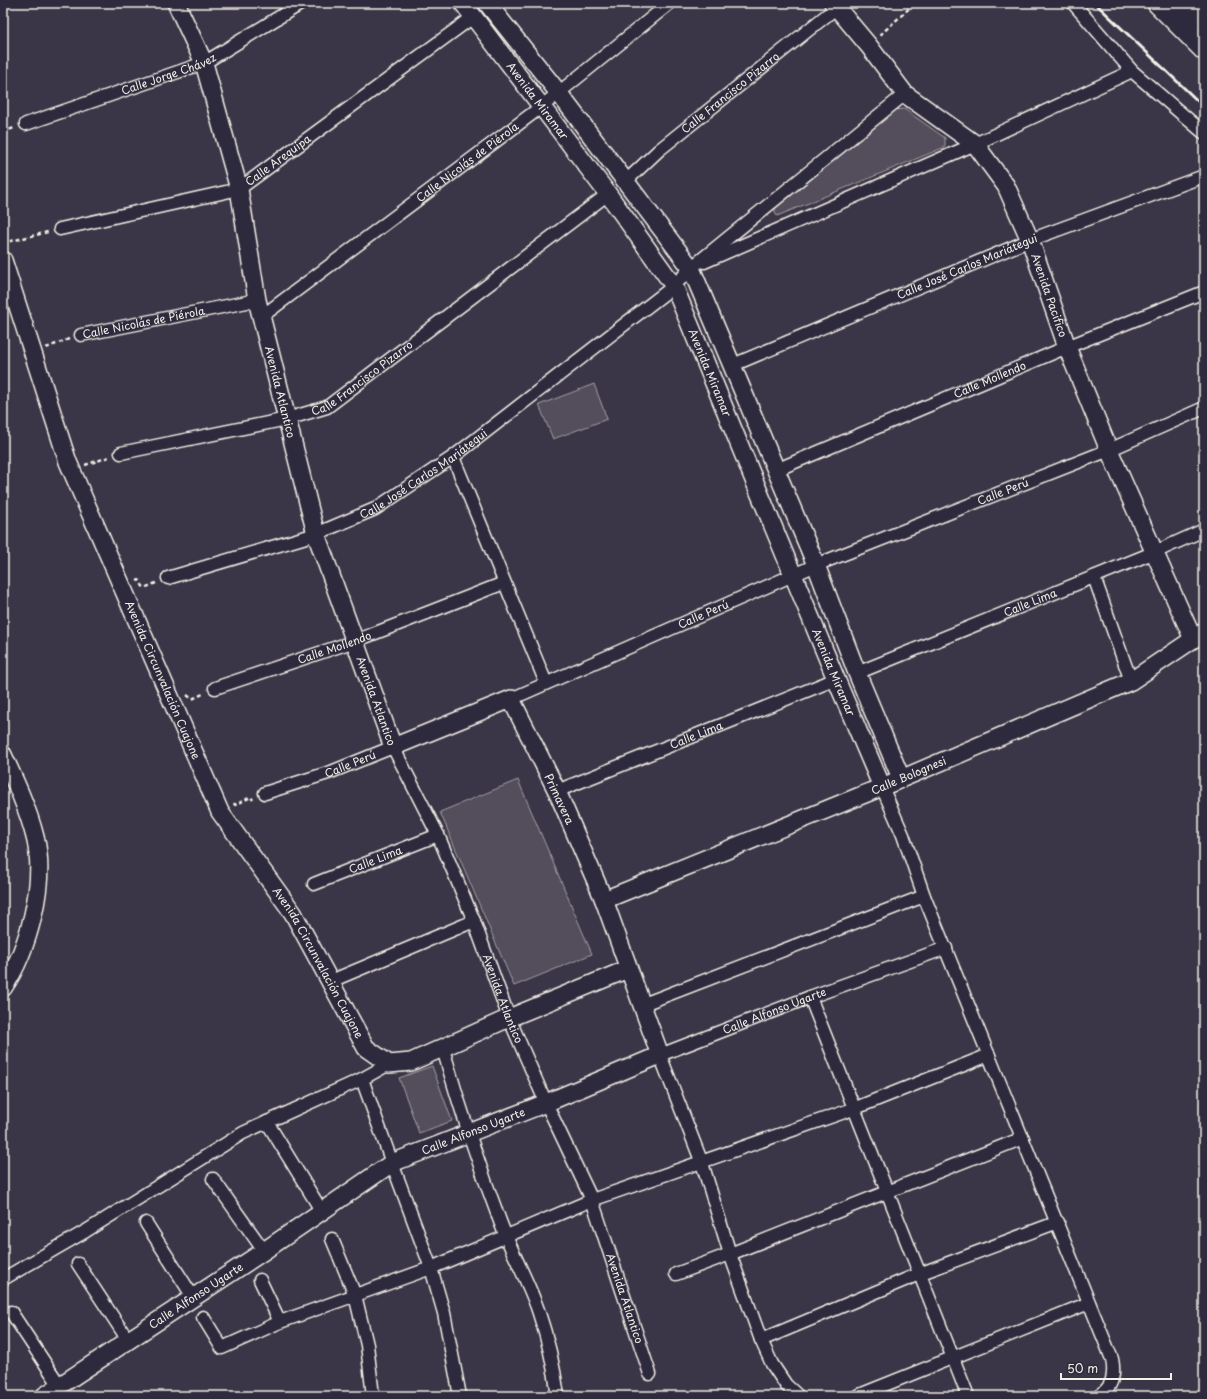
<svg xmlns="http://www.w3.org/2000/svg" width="1207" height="1399" viewBox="0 0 1207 1399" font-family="'Playpen Sans',sans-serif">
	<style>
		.green { fill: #534e5c; stroke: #a4a0a2 }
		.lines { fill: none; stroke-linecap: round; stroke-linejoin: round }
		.street-casing { stroke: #f4f1e8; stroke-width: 15 }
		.secondary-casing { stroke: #f4f1e8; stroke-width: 20 }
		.highway-casing { stroke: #f4f1e8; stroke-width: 24 }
		.path { stroke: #f4f1e8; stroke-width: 2.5; stroke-dasharray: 4 3; stroke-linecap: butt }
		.street { stroke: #2f2a3d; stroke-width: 12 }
		.secondary { stroke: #2f2a3d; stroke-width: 17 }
		.highway { stroke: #2f2a3d; stroke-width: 21 }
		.rail { stroke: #f4f1e8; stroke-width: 3 }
		.labels { text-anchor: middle; stroke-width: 3; stroke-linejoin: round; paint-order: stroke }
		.street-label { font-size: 11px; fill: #f4f1e8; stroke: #2f2a3d }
	</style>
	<rect width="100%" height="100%" fill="#3b3647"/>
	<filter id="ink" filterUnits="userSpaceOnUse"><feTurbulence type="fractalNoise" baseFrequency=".025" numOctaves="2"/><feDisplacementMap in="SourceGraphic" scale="8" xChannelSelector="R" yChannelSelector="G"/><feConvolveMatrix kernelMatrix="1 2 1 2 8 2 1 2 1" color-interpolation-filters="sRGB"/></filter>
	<g filter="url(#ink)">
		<!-- green -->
		<path class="green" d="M904,109L945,138V147L777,216L775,212V206L891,110Z
			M594,384L607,419L553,439L539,405Z
			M518,780L592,954L514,986L440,812Z
			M432,1066L452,1121L419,1133L399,1078Z"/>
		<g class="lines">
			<defs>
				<g id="street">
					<path d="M1073,3L1132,71L1204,133"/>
					<path id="s1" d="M26,124L204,63L302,3"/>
					<path id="s2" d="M625,182L659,150L837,7"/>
					<path id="s3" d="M60,229L239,189L473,17"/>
					<path d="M704,262L975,144L1132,71"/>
					<path id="s4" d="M261,317L541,107L670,3"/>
					<path id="s5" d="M81,335L257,300"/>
					<path id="s6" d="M733,365L1030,240L1204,176"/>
					<path id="s7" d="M121,453L287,419L327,407L608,194"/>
					<path d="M453,457L546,683"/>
					<path id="s8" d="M776,470L1067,347L1204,292"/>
					<path d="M1094,577L1131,681"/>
					<path id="s9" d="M168,578L316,534L375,509L453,457L674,286L691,268L905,94"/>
					<path id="s10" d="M857,673L1155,552L1204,530"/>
					<path id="s11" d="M215,688L355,641L504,583"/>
					<path id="s12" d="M511,699L816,565L1109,450L1204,408"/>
					<path d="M882,787L903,835L924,896L1112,1359C1115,1374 1113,1387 1099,1396"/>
					<path id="s13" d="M557,791L836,679"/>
					<path id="s14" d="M265,793L331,772L393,747L438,835L474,921L509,1018L546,1103L592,1200L650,1374"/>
					<path id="s15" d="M314,884L438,835"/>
					<path d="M331,981L474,921"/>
					<path d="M810,997L968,1396"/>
					<path d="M641,1005L924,896"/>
					<path d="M443,1049C460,1108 479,1166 501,1224C512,1253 528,1281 538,1310C548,1339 554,1366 558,1396"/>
					<path d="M362,1079L392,1163L431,1268L444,1313L460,1396"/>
					<path d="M267,1122L321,1210"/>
					<path d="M213,1179L264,1251"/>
					<path d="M146,1223L193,1297"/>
					<path d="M332,1239L355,1295L367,1345L373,1396"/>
					<path d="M78,1264L128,1340"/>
					<path d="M676,1274L730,1254L1023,1138"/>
					<path d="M3,1279L86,1231L243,1133L362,1079L389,1064"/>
					<path d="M260,1280L280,1322"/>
					<path d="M11,1312L60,1386"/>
					<path d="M203,1317L222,1348L280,1322L431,1268L592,1200L853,1109L989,1055"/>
					<path d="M761,1340L919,1274L1058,1222"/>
					<path id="s16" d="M798,1396L786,1385L772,1364L761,1340L730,1254L702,1163L660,1055L810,997L946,948"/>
					<path d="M857,1396L1089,1303"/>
				</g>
				<g id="secondary">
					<path id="s17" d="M463,3L608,194L674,286L836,679L882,787"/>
					<path d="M487,3L558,92L691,268L816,565L857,673L901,778"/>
					<path id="s18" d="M833,3L869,46L905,94L975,144L1006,186L1030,240L1067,347L1109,450L1193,639"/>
					<path id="s19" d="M3,260L68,462L220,812L293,913L366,1048L389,1064L411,1062L509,1018L628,969"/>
					<path d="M3,755C15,781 28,809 35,837C47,882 28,951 3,988"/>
					<path id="s20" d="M604,900L882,787L1131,681L1204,632"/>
					<path id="s21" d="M44,1396L264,1251L392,1163L546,1103L660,1055L604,900L557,791L511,699L393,747L316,534L257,300L239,189L204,63L176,3"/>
				</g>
				<path id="highway" d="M1158,3L1204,49
					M1185,3L1204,20"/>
			</defs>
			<!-- street casing -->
			<use href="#street" class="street-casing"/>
			<!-- secondary casing -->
			<use href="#secondary" class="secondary-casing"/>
			<!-- highway casing -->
			<use href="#highway" class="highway-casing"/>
			<!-- path -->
			<path class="path" d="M880,35L915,3
				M3,132L14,128
				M3,243L48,232
				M46,348L69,339
				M85,465L109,457
				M137,581L139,580L144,588L156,583
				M187,695L192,699L203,694
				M234,803L235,805L251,797L253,800"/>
			<!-- street -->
			<use href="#street" class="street"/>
			<!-- secondary -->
			<use href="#secondary" class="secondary"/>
			<!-- highway -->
			<use href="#highway" class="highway"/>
			<!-- rail -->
			<path class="rail" d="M1095,3L1204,107"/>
		</g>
	</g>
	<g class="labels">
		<!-- street labels -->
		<g class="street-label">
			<text dy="4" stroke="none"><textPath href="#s1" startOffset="151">Calle Jorge Chávez</textPath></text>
			<text dy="4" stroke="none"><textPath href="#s2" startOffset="138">Calle Francisco Pizarro</textPath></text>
			<text dy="4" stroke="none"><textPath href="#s17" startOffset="123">Avenida Miramar</textPath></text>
			<text dy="4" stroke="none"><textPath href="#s3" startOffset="232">Calle Arequipa</textPath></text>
			<text dy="4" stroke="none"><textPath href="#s4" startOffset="258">Calle Nicolás de Piérola</textPath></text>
			<text dy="4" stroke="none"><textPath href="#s6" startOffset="254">Calle José Carlos Mariátegui</textPath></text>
			<text dy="4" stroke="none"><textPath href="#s18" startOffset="372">Avenida Pacifico</textPath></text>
			<text dy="4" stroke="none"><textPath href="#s5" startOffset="64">Calle Nicolás de Piérola</textPath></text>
			<text dy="4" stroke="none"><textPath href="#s17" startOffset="447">Avenida Miramar</textPath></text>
			<text dy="4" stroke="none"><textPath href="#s7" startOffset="256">Calle Francisco Pizarro</textPath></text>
			<text dy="4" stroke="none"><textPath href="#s8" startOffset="232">Calle Mollendo</textPath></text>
			<text transform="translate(280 392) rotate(76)" y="4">Avenida Atlantico</text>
			<text dy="4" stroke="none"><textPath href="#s9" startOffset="278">Calle José Carlos Mariátegui</textPath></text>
			<text dy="4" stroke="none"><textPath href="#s12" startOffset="534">Calle Perú</textPath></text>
			<text dy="4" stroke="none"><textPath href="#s10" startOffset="187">Calle Lima</textPath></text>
			<text dy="4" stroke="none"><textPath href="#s12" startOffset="210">Calle Perú</textPath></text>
			<text dy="4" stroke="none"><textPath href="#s11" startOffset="126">Calle Mollendo</textPath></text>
			<text dy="4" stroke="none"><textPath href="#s17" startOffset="771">Avenida Miramar</textPath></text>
			<text dy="4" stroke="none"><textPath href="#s19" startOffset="450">Avenida Circunvalación Cuajone</textPath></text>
			<text transform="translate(376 701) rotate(70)" y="4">Avenida Atlantico</text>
			<text dy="4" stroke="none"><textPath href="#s13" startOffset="150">Calle Lima</textPath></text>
			<text dy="4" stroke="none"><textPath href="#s14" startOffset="90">Calle Perú</textPath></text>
			<text dy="4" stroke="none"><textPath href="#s20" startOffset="329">Calle Bolognesi</textPath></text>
			<text transform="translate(559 799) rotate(65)" y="4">Primavera</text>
			<text dy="4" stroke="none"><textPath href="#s15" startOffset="66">Calle Lima</textPath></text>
			<text dy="4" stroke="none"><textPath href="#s19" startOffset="774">Avenida Circunvalación Cuajone</textPath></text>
			<text dy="4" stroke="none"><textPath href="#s14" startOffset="411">Avenida Atlantico</textPath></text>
			<text dy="4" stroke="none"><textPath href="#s16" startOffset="493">Calle Alfonso Ugarte</textPath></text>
			<text dy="4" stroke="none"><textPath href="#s21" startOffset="506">Calle Alfonso Ugarte</textPath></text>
			<text dy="4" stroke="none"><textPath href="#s21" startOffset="182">Calle Alfonso Ugarte</textPath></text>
			<text dy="4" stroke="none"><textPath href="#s14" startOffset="735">Avenida Atlantico</textPath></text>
		</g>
	</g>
	<!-- margin -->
	<rect width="1207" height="1399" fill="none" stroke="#2f2a3d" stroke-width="16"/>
	<rect x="8" y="8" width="1191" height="1383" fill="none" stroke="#f4f1e8" stroke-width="1.5" filter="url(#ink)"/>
	<!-- scale -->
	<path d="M1061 1373v6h110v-6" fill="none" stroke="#f4f1e8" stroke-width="2"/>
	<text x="1067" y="1373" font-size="12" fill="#f4f1e8" stroke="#2f2a3d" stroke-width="3" paint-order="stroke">50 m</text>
</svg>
